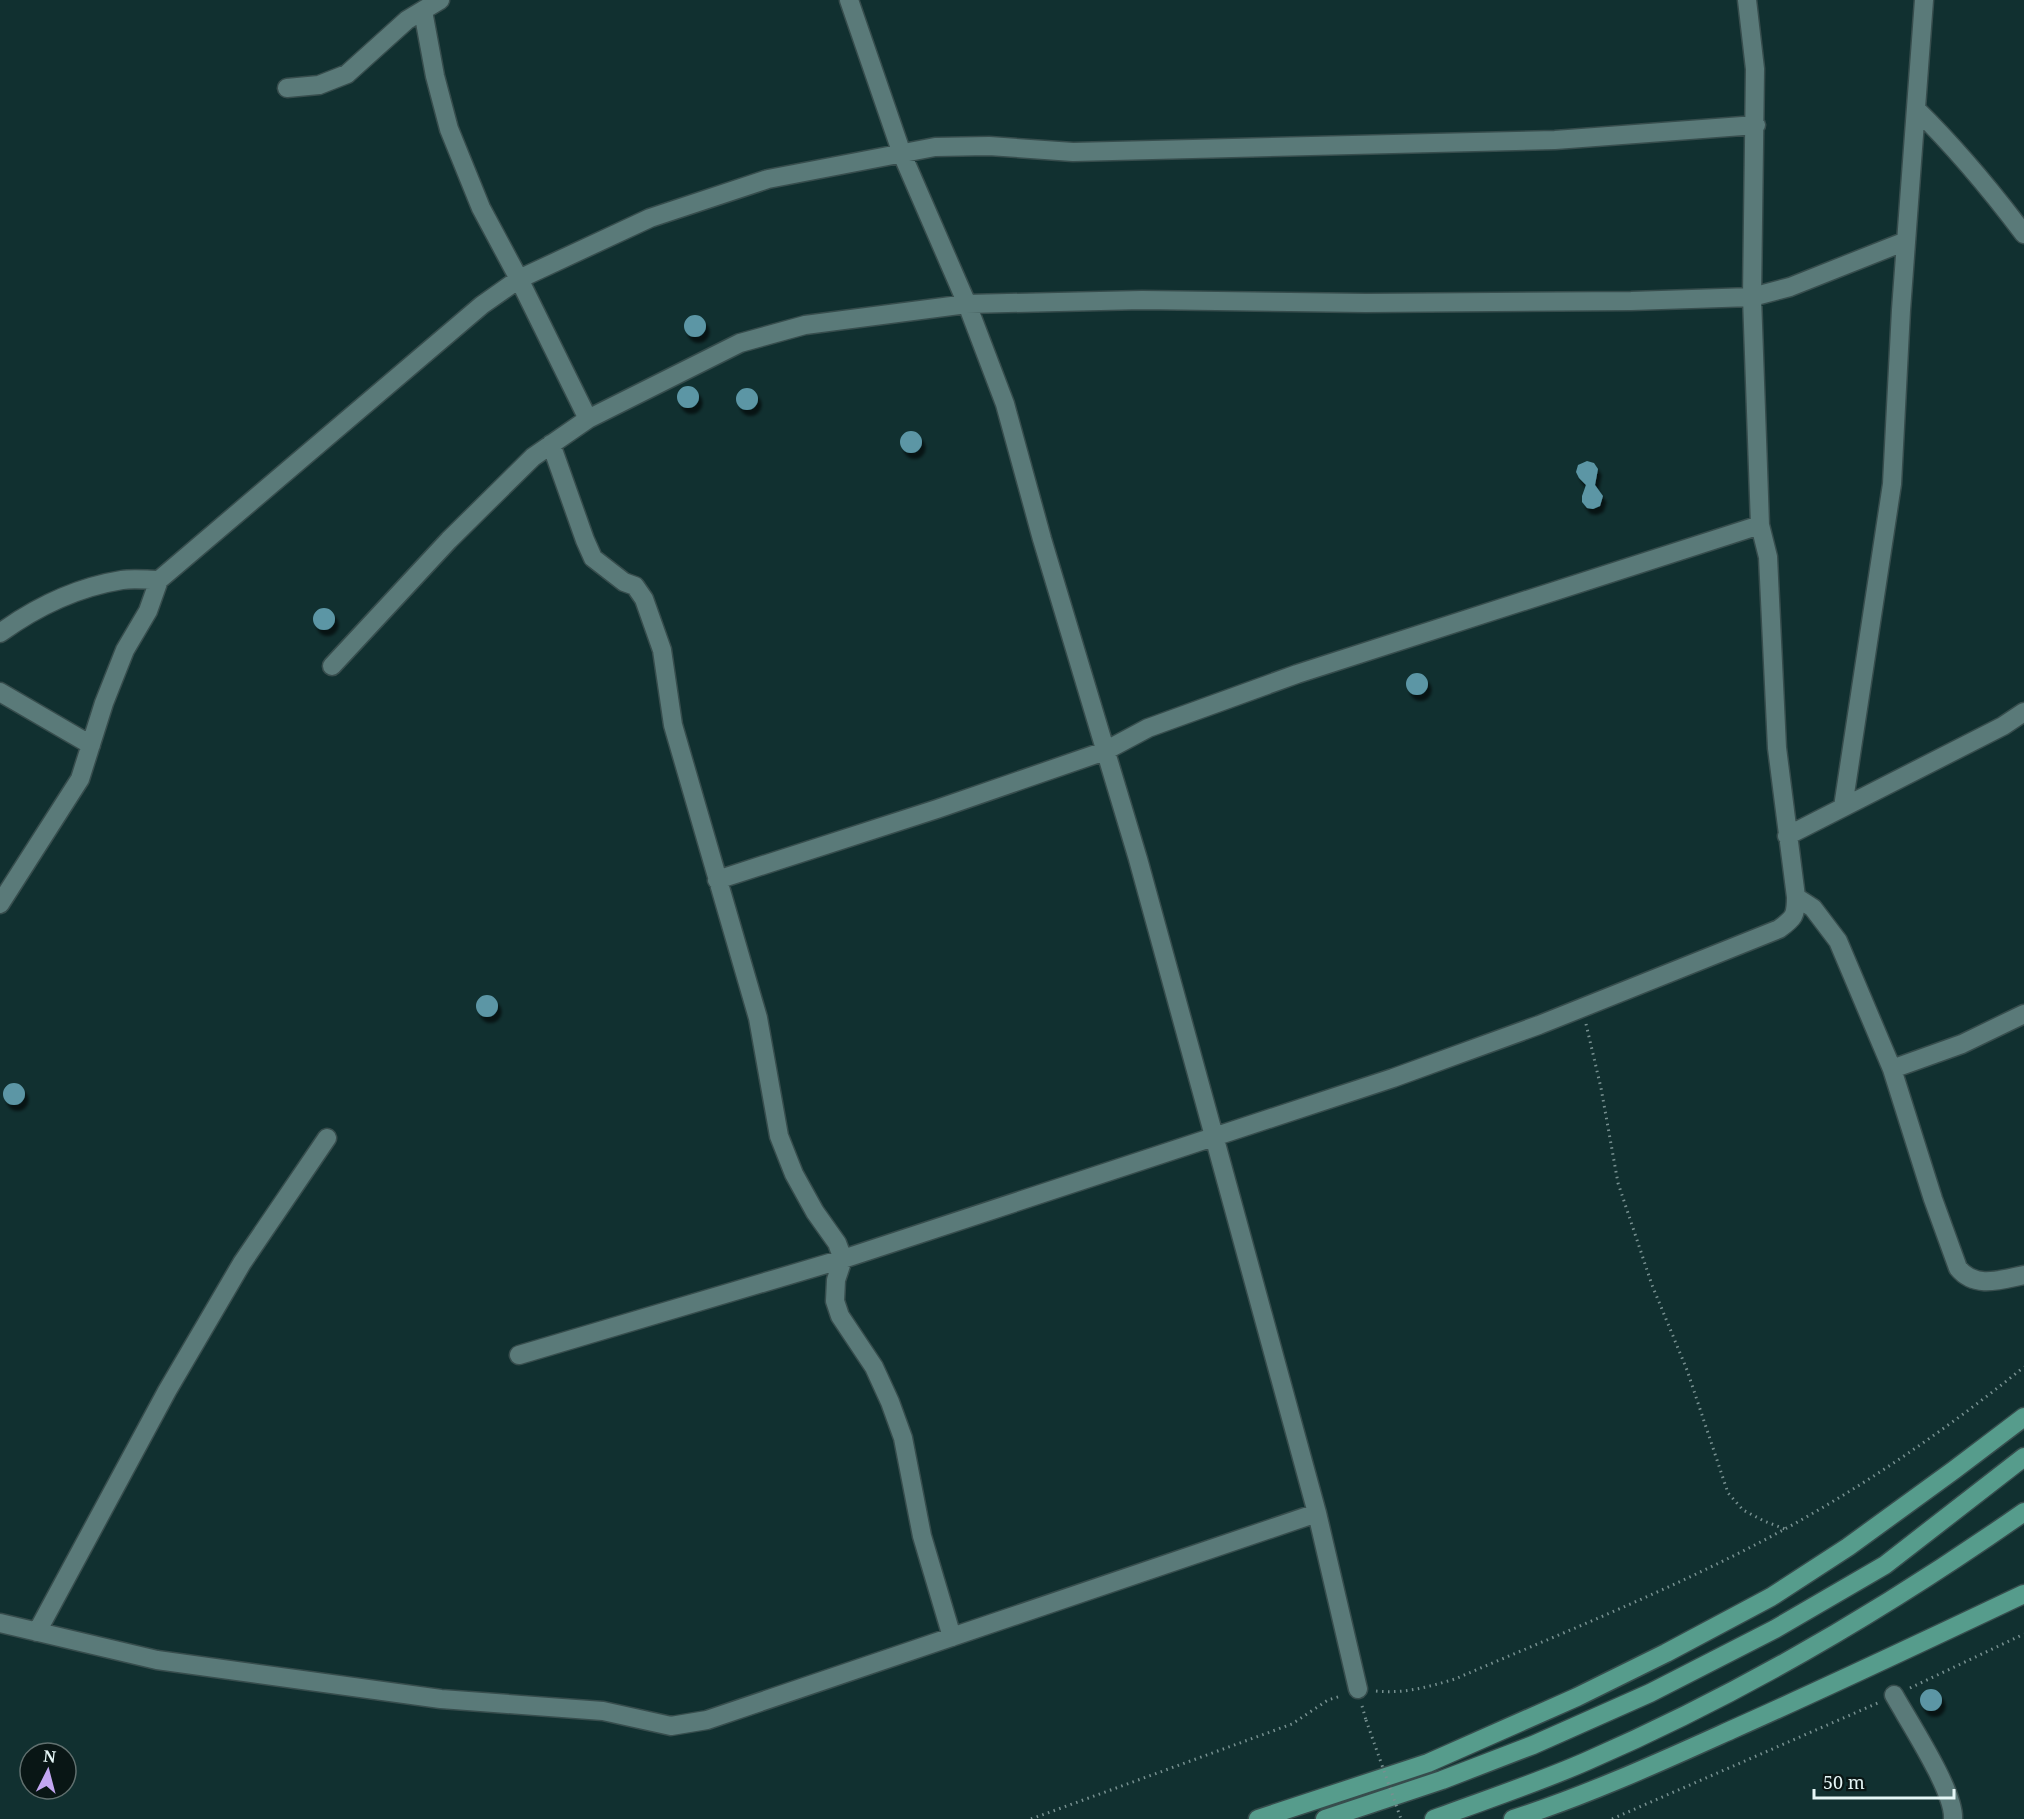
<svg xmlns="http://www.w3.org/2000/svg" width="2024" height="1819" viewBox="0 0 2024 1819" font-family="'Noto Serif',serif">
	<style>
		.building { fill: #5b96a5; filter: url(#shadow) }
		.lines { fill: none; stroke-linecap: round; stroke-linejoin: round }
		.minor-casing { stroke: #374d4d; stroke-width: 21 }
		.primary-casing { stroke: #374d4d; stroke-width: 21 }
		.path { stroke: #779090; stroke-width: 3; stroke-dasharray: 1.5 4.5; stroke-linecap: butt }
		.minor { stroke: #5a7a79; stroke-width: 18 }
		.primary { stroke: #569c8c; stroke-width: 18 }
		.path-bridge { stroke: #779090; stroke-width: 3; stroke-dasharray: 1.5 4.5; stroke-linecap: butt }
	</style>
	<defs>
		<filter id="shadow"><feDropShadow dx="3.5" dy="6" stdDeviation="1.5" flood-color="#0009"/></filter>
	</defs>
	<rect width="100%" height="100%" fill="#113030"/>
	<!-- building -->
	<path class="building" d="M684 326a11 11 0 1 1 22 0a11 11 0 1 1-22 0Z
		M677 397a11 11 0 1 1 22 0a11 11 0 1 1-22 0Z
		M736 399a11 11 0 1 1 22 0a11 11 0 1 1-22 0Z
		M900 442a11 11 0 1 1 22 0a11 11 0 1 1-22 0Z
		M1587,461L1594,463L1598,469L1595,485L1603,496L1600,506L1593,509L1587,508L1582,502V496L1586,485L1579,478L1576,472L1578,465Z
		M313 619a11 11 0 1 1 22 0a11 11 0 1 1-22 0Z
		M1406 684a11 11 0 1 1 22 0a11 11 0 1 1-22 0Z
		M476 1006a11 11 0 1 1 22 0a11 11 0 1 1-22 0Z
		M3 1094a11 11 0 1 1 22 0a11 11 0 1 1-22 0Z
		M1920 1700a11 11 0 1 1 22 0a11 11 0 1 1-22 0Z"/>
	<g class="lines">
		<defs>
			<path id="minor" d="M849,0L902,154L967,304L1005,404L1042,539L1138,859L1214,1136L1317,1513L1358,1689
				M423,11L435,76L449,129L481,208L519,279L588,419
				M287,88L319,85L347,74L407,20L440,0
				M1916,109C1956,148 1990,189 2024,234
				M551,444L585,540L593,558L624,582L635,586L644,599L662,650L673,725L758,1018L779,1136L794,1174L815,1212L837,1243L843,1259L836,1280L835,1301L840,1316L874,1367L890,1402L903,1438L922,1536L952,1637
				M0,633C36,607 78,587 122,580C134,578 147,580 159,580
				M332,666L449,540L533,457L588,419L740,343L805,325L967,304L1142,300L1366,303L1631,301L1752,297L1790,287L1906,241
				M0,692L91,745
				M1843,807L1892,484L1901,310L1924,0
				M1787,836L2003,726L2024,712
				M717,880L937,809L1105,751L1148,728L1297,674L1760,525
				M1796,897L1813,908L1838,941L1892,1069L1933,1199L1958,1268C1975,1289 2000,1280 2024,1275
				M0,904L80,779L104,703L125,650L148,611L159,580L482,305L519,279L650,218L768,179L935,147L989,146L1073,152L1555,140L1756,125
				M1892,1069L1962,1044L2024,1014
				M519,1355L843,1259L1393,1078L1539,1025L1779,929C1794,918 1796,916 1796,897L1777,748L1768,557L1760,525L1752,297L1755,69L1747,0
				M0,1623L157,1660L441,1699L603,1711L671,1726L707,1720L1317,1513
				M37,1632L167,1391L242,1263L327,1138
				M1894,1695C1909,1722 1955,1792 1953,1819"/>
			<path id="primary" d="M1258,1819L1428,1763L1577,1697L1666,1653L1771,1597L1848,1547L1954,1470L2024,1417
				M1325,1819L1442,1780L1533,1745L1650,1693L1775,1629L1885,1565L2024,1457
				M1434,1819C1485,1800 1537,1783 1587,1761C1741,1694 1887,1608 2024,1512
				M1513,1819C1588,1795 1660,1762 1731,1730C1830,1686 1927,1640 2024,1594"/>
		</defs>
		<!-- minor casing -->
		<use href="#minor" class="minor-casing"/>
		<!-- primary casing -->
		<use href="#primary" class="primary-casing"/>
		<!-- path -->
		<path class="path" d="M1586,1024L1601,1088L1618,1183L1652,1285L1687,1370L1728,1493L1743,1510L1764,1521L1785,1529
			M1910,1688L2024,1634
			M1376,1691C1404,1694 1428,1687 1455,1679C1569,1630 1686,1584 1794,1524C1876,1478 1952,1425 2024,1367
			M1362,1706L1366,1720
			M1031,1819L1292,1724L1328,1700L1341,1696
			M1612,1819L1880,1702"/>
		<!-- minor -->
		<use href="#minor" class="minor"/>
		<!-- primary -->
		<use href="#primary" class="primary"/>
		<!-- path-bridge -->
		<path class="path-bridge" d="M1366,1720L1401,1819"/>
	</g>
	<!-- north arrow -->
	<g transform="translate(48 1771) rotate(6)"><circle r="28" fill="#091615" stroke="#61706f" stroke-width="1.5"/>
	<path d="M0-4.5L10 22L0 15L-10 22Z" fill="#c3a7f2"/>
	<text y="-9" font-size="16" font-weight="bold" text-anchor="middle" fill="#e5f6f6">N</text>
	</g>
	<!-- scale -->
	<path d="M1814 1789v9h140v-9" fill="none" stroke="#e5f6f6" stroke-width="3"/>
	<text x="1823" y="1789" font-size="18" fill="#e5f6f6" stroke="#091615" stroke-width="4.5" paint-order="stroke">50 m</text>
</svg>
